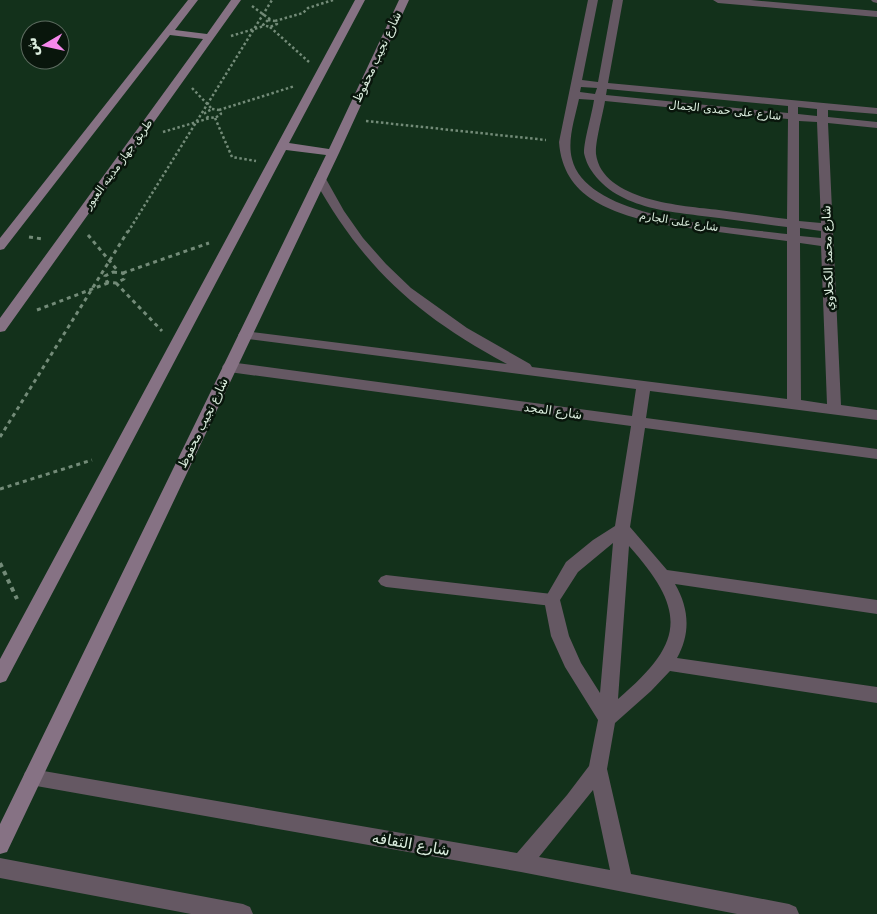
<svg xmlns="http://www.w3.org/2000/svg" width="877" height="914" viewBox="0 0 877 914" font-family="'DejaVu Sans',Cairo,sans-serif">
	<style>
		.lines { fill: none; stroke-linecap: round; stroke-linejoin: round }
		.path-far2 { stroke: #738b78; stroke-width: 2.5; stroke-dasharray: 2.5 2.5; stroke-linecap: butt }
		.path-far1 { stroke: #738b78; stroke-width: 3; stroke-dasharray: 4 4; stroke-linecap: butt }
		.path { stroke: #738b78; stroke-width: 4; stroke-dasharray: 4.5 4.5; stroke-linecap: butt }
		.lane { fill: #655863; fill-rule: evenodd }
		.street { fill: #655863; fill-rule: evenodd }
		.secondary { fill: #867284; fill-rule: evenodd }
		.labels { text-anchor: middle; stroke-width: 5; stroke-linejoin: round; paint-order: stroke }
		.far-street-label { font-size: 11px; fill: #dbedde; stroke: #09160c }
		.street-label { font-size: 12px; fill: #dbedde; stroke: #09160c }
		.near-street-label { font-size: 15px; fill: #dbedde; stroke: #09160c }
	</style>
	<rect width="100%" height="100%" fill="#13311b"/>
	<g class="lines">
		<!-- path-far2 -->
		<path class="path-far2" d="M252,6L271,20
			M268,20L275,21L277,24L270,27L263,25Z
			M275,21L303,13L308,8L333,0
			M270,27L309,62
			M231,36L264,26
			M192,88L212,109
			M212,109L219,110L221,114L215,118L207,117L205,113Z
			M219,110L295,86
			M215,118L232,157L256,161
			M366,121L546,140
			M163,132L210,118
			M128,232L272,0"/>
		<!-- path-far1 -->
		<path class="path-far1" d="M88,235L118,271
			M29,237L43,239
			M113,272L123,273L124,279L116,283L107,282L105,276Z
			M123,273L209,243
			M116,283L162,331
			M37,310L108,283
			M0,437L128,231
			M0,489L92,460"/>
		<!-- path -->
		<path class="path" d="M0,563L17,599"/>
		<!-- lane -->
		<path class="lane" d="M386,575L552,594L557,596L560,600L557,604L552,606L386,587L381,585L378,581L381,577Z"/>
		<!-- street -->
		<path class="street" d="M588,0H598L582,80L598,82L613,0H623L608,83L877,108V114L828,110V117L877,122V128L828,123L841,405L877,410V420L650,391L646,418L877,449V459L645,428L630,527L667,570L877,600V614L675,584C689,608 691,633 677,658L877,687V703L670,671L651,691L615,723L607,769L631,874L789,904L796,907L799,914H737L521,872L25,784L23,778L25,772L32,769L517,853L567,795L589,766L598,720L565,667L551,636L544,600L566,562L593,540L615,526L631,426L229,372L224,370L222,367L224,364L229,362L632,416L636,389L240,338L238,335L240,332L245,331L507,364C418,316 364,269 314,179L320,175L326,179L344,211L363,238L386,264L411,288L467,328L530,364L532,367L787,399V241L658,224C611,212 563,198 559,142ZM581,87L597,88L595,94L580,92ZM607,89L788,106V113L606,95ZM579,99L594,100C592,114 584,140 584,153C585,158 588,166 591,170C618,211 676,212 719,218C742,221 765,224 787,227V234C735,227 587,221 572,159C567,140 575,118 579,99ZM605,101L788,119L787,219C765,216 742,213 719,210C684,206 602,201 596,154C595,142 603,114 605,101ZM798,107L817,109V116L798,114ZM799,121L817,122L821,223L799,221ZM800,228L821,231V238L800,236ZM800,243L821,246L827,404L801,400ZM613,543L600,693L581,663L569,636L560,600L578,572ZM629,546C688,612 684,643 618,699ZM593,790L610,870L539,857Z
			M713,0H751L877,11V17L718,3Z
			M871,0H877V3L873,2Z
			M0,858L243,904L250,907L253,914H191L0,878Z"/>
		<!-- secondary -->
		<path class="secondary" d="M188,0H198L175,30L207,34L231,0H241L5,331L0,332V318L203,39L170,35L4,249L0,250V238Z
			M355,0H365L289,143L329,149L399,0H409L339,153L7,852L0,854V824L326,155L286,150L6,681L0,683V659Z"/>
	</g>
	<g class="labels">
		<!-- far-street labels -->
		<g class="far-street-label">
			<text transform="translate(725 110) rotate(6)" y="4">شارع على حمدى الجمال</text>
			<text transform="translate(118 164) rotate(-54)" y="4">طريق جهاز مدينه العبور</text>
			<text transform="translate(679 221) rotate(9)" y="4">شارع على الجارم</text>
		</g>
		<!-- street labels -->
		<g class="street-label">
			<text transform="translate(377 57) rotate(-65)" y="4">شارع نجيب محفوظ</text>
			<text transform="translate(828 258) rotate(-92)" y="4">شارع محمد الكحلاوي</text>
			<text transform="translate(553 411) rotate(8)" y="4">شارع المجد</text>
			<text transform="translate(203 423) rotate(-64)" y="4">شارع نجيب محفوظ</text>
		</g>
		<!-- near-street labels -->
		<g class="near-street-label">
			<text transform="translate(411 844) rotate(10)" y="5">شارع الثقافه</text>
		</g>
	</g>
	<!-- north arrow -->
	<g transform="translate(45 45) rotate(261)"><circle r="24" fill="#09160c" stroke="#5d6c60"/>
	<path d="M0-4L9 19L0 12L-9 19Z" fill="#f688ec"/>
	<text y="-8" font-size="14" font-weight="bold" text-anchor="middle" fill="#dbedde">ش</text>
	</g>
</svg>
